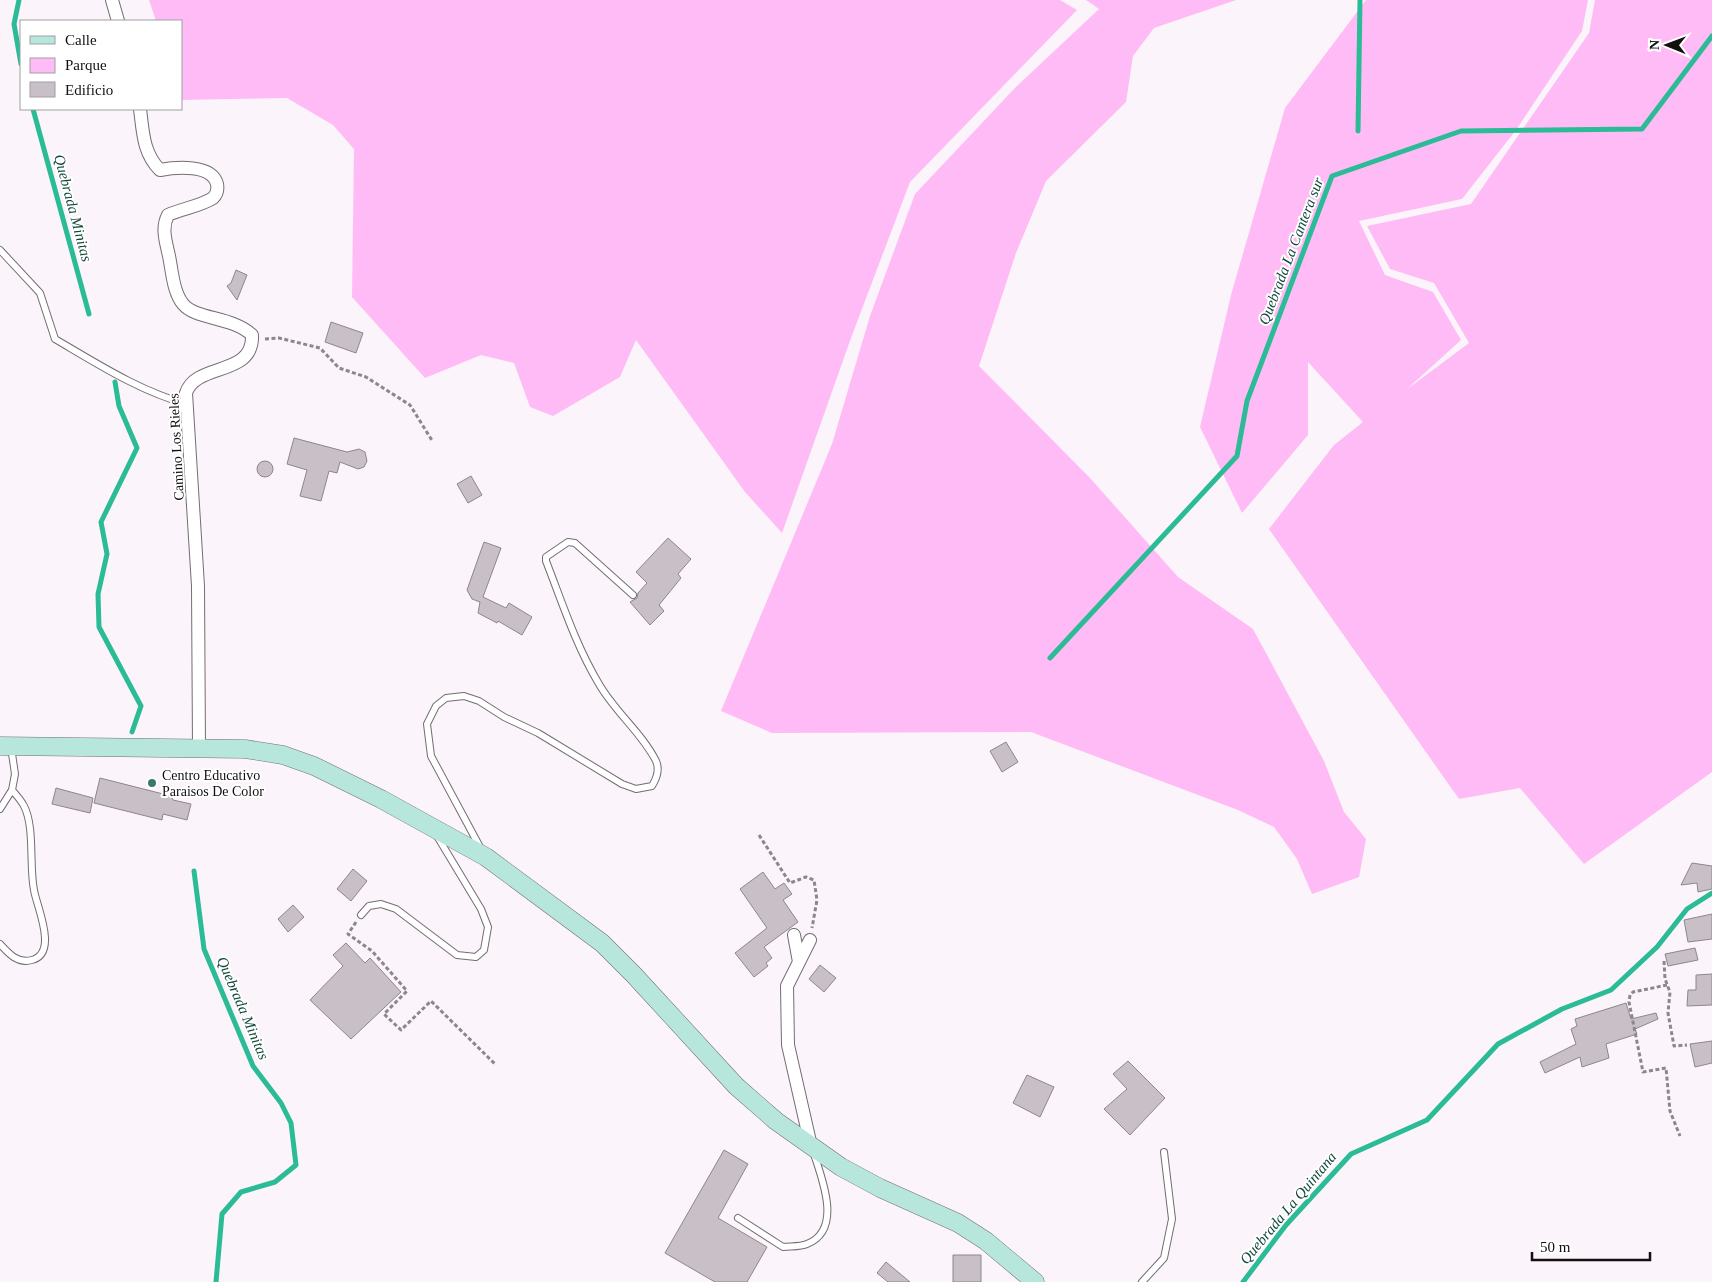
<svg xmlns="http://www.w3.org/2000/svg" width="1712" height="1282" viewBox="0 0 1712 1282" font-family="'Times New Roman',serif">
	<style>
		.green { fill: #ffbbf5 }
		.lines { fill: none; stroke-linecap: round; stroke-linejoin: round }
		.stream { stroke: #2bbb96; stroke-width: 5 }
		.building { fill: #c8c0c6; stroke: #8d868c }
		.lane-casing { stroke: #746d73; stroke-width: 8 }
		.street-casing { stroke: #746d73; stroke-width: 14 }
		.secondary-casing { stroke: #746d73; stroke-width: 19 }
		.path { stroke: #8c878b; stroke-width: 3; stroke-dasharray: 4 2.5; stroke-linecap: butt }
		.lane { stroke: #fff; stroke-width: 6 }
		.street { stroke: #fff; stroke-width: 12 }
		.secondary { stroke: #b7e7dc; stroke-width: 18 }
		.poi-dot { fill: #3b7966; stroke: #fff; stroke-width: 2 }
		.labels { text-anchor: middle; stroke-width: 4; stroke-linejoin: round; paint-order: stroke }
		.street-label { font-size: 14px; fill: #120f11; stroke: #fff }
		.poi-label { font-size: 14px; fill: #120f11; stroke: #fff; text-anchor: start }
		.water-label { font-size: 15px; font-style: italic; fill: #10493a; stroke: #fff }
	</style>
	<rect width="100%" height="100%" fill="#fbf4fa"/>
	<!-- green -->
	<path class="green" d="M149,0H1060L1077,10L910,182L851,338L782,533L745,492L636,340L620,377L553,416L530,407L514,363L481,355L425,378L352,297L354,149L333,125L287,98L181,100V21H156Z
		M1086,0H1236L1154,28L1133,56L1126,102L1046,181L1016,253L979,366L1090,478L1178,577L1253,629L1324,761L1344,812L1366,839L1359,877L1312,894L1297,859L1274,827L1238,810L1031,732L772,733L721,711L832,444L870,316L915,194L1014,89L1099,9Z
		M1366,0H1588L1582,31L1516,130L1462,199L1359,221L1385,275L1433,292L1461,340L1406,390L1469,343L1434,283L1390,269L1367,226L1471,204L1589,33L1595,0H1712V772L1584,864L1520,788L1459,799L1269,529L1334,445L1363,422L1308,362V435L1242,513L1200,427L1231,295L1285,108Z"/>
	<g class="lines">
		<!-- stream -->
		<path class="stream" d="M19,0L14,24L21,64
			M33,109L89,314
			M1358,131L1360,0
			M115,382L119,406L137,448L101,522L107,554L98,594L99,627L141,706L132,732
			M1050,658L1237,456L1247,401L1332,176L1461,131L1642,129L1712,36
			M194,871L204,949L253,1066L281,1103L291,1123L296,1165L275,1182L241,1192L222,1214L216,1282
			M1243,1282L1286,1225L1351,1154L1427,1120L1498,1044L1562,1009L1611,990L1657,947L1687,909L1712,893"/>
	</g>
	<!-- building -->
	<path class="building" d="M236,270L247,275L237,300L227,286L231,283Z
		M331,322L363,333L356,353L325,342Z
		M294,438L347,452L359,449L365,452L367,461L364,467L358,469L340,462L337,473L329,471L321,501L300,496L307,470L287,464Z
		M257 469a8 8 0 1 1 16 0a8 8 0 1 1-16 0Z
		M471,476L482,495L468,503L457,484Z
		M668,538L691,559L678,574L681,578L659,605L664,611L650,625L630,602L637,598L638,593L647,583L636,572Z
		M484,542L501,548L483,597L506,608L509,603L532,617L522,635L498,621L497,623L478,613L480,602L472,599L467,590Z
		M1006,742L1018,762L1002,772L990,751Z
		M100,778L171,796L173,800L191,804L187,820L163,814L162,820L94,803Z
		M56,788L93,798L90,813L52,804Z
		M1692,863L1712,866V889L1698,892L1697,883L1681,885Z
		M353,869L367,881L351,901L337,889Z
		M763,872L775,889L784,883L792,894L783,900L798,922L764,947L772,958L766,963L768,966L754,977L735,953L767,928L740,889Z
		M293,905L304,917L288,932L278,919Z
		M1712,914V939L1688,942L1684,920Z
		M346,943L365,963L370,958L401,992L351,1039L310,1000L343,966L333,955Z
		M1695,948L1698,960L1668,966L1665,954Z
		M820,965L836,978L824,992L809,979Z
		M1712,974V1005L1687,1006L1688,990H1696V975Z
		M1626,1003L1631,1019L1656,1013L1658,1019L1635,1029L1637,1034L1606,1044L1609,1058L1582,1067L1580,1057L1545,1073L1540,1062L1576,1044L1571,1029L1577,1026L1575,1019Z
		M1712,1041V1063L1695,1067L1690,1044Z
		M1128,1061L1165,1098L1130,1135L1104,1109L1127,1089L1113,1074Z
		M1027,1075L1054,1087L1040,1117L1013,1103Z
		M724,1150L748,1164L718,1218L767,1247L747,1282H715L665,1253Z
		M953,1255H981V1282H953Z
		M886,1262L910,1282H888L877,1273Z"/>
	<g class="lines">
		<defs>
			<path id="lane" d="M0,250L40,293L55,339C96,363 141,392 187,404
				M0,809L12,790
				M481,849L431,756L427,724L436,706L446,698L464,696L479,701L504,717L538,733L622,784L636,789L652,786C657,778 660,770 656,761C642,733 615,712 599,684C576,646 562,602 546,561V557L568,542L575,543L633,595
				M361,915L369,906L381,904L396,909L457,955L476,957L484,950L488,927L481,909L437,836
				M0,944C9,954 18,964 32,960C59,953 36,905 34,890C29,866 35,827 24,806C21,800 16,795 12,790L15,774L11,747
				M738,1218L783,1247C790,1246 800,1247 807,1244C843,1230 822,1179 814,1154
				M1142,1282L1164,1258L1172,1219L1164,1152"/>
			<path id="street" d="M112,0L118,21
				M140,109C143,132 143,153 160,170C176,167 212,164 217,184C218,189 217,194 213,198C201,206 181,209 168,215C161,228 166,242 169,256C172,270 173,292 183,304C196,320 232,316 252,335C254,377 196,362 186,393L198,586L199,748
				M794,935L799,962
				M810,940L787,986L788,1045L811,1146"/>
			<path id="secondary" d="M0,746L245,749L283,755L314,766L381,799L486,857L602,943L634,975L736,1086L776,1121L841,1167L880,1188L958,1223L986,1241L1035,1282"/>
		</defs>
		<!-- lane casing -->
		<use href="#lane" class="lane-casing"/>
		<!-- street casing -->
		<use href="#street" class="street-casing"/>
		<!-- secondary casing -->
		<use href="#secondary" class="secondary-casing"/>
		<!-- path -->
		<path class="path" d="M265,339L279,338L320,348L339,368L366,377L410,405L433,442
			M759,835L790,883L806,877L814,880L817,900L812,928
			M356,922L348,934L372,951L407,991L384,1014L401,1030L431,1001L496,1065
			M1664,961L1665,979L1670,992L1668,1013L1674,1046L1687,1045
			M1667,985L1633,992L1630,995L1629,1002L1643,1072L1666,1068L1670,1111L1680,1136"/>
		<!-- lane -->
		<use href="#lane" class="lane"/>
		<!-- street -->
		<use href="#street" class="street"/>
		<!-- secondary -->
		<use href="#secondary" class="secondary"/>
	</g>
	<!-- markers -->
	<circle class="poi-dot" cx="152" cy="783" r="5"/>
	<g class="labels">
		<!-- street labels -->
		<g class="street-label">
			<text transform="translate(176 447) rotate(-93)" y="5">Camino Los Rieles</text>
		</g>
		<!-- poi labels -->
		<g class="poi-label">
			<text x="162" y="780">Centro Educativo<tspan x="162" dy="16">Paraisos De Color</tspan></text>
		</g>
		<!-- water labels -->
		<g class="water-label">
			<text transform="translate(73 208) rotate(75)" y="5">Quebrada Minitas</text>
			<text transform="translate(1291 251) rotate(-69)" y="5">Quebrada La Cantera sur</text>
			<text transform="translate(243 1008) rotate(67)" y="5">Quebrada Minitas</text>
			<text transform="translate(1288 1208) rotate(-50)" y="5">Quebrada La Quintana</text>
		</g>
	</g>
	<!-- legend -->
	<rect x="20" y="20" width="162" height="90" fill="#ffffff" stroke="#a09fa0"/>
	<rect x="30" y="36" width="25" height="8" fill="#b7e7dc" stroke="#a09fa0"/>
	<text x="65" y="45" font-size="15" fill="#120f11">Calle</text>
	<rect x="30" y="58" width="25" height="15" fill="#ffbbf5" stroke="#a09fa0"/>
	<text x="65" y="70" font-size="15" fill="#120f11">Parque</text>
	<rect x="30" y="82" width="25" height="15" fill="#c8c0c6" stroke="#a09fa0"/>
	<text x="65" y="95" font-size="15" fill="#120f11">Edificio</text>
	<!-- north arrow -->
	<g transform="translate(1667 45) rotate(271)" stroke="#ffffff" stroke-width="4" paint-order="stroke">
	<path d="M0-4L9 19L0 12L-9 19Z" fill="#120f11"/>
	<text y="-8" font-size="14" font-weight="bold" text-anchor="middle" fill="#120f11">N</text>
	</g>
	<!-- scale -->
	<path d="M1532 1252v8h118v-8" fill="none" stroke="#120f11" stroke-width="2.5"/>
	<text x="1540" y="1252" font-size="15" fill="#120f11" stroke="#ffffff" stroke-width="4" paint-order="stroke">50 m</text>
</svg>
